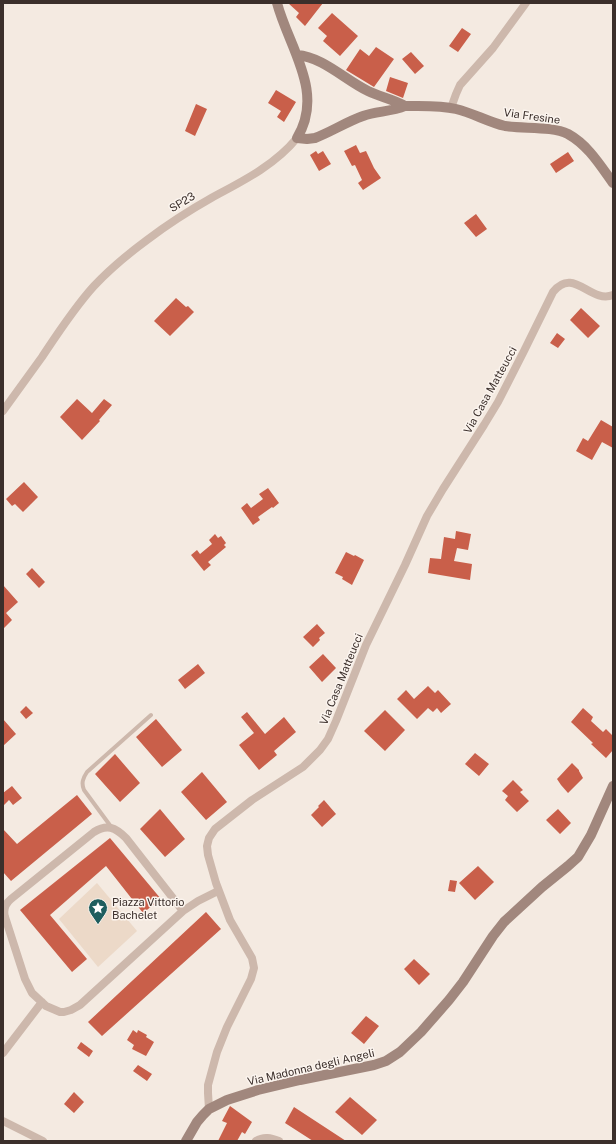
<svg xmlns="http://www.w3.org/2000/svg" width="616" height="1144" viewBox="0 0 616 1144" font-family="'Public Sans',sans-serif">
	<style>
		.plaza { fill: #ecd9c8 }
		.building { fill: #c95f4a }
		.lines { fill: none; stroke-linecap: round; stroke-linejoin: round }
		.lane { stroke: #cdb8ac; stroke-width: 4 }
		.street { stroke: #cdb8ac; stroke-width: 8 }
		.secondary { stroke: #a1877d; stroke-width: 10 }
		.labels { text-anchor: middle; stroke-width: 3; stroke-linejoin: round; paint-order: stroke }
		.street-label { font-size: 11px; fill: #3b2f2b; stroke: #fbf4ee }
		.poi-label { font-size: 11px; fill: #3b2f2b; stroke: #fbf4ee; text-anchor: start }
	</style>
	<rect width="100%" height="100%" fill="#f4eae1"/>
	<!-- plaza -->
	<path class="plaza" d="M97,883L137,931L98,967L59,919Z"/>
	<!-- building -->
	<path class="building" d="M288,3H323L305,26L296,17L299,13Z
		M332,13L358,36L340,56L323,41L327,36L318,28Z
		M462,28L471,34L458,52L449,46Z
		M376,47L394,59L374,87L346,70L360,49L369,56Z
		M411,52L424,66L415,74L402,59Z
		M390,77L408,83L403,98L386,91Z
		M276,90L296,102L284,122L277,117L281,111L268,103Z
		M196,104L207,109L195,136L185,131Z
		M356,145L360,153L366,151L374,168L381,178L363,190L358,183L362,180L355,165L352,166L344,151Z
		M316,151L318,154L323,151L331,164L319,171L310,155Z
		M568,152L574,161L556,173L550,164Z
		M476,214L487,229L476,237L464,223Z
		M176,298L186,307L188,306L194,312L170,336L154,321Z
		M581,308L600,326L588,338L570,320Z
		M557,333L565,339L558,348L550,343Z
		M77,399L92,413L104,399L112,405L99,420L100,421L82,440L60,417Z
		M601,420L613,427V448L602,442L592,460L576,451L583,438L588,441Z
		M24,482L38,497L23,512L15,504L12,506L6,499Z
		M268,488L279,503L273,508L272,507L258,517L260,520L253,525L241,508L247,503L251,508L263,499L259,494Z
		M456,531L471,534L468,550L457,548L454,561L472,564L470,580L428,573L430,558L441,559L444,537L455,539Z
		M215,534L218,538L221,536L226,543L224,545L226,547L208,562L211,565L204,571L191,555L197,550L200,554L212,544L209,540Z
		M346,552L354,556L355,555L364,560L352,585L342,579L343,577L335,573Z
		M32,568L45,582L39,588L26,574Z
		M3,585L18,602L6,613L12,620L3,629Z
		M317,624L325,633L319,638L320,640L313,647L303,637Z
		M323,654L336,668L322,682L309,667Z
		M198,664L205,673L185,689L178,680Z
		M428,686L435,693L438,690L451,704L441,713L437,708L433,712L428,708L417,719L397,699L406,690L414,699Z
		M26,706L33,713L26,719L20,712Z
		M583,708L593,717L591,721L603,732L606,729L613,736V750L606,758L591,744L593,743L571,722Z
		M385,710L405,730L385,751L364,731Z
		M247,712L265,734L284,717L296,732L274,751L277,755L259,770L239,745L254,733L241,717Z
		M3,719L16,734L3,746Z
		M156,719L182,750L162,767L136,737Z
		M475,753L489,764L479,776L465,764Z
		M115,754L140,783L120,802L95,774Z
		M572,763L579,770V771L583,778L568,793L561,785L557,779Z
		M202,772L227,802L206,820L181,792Z
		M513,780L523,790L520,792L529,801L517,812L505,800L508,796L502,791Z
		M12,786L22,798L13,805L9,800L3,806V793Z
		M77,795L92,814L11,881L3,872V829L17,844Z
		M324,800L336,814L322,827L311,815L319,807L318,806Z
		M160,809L185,839L165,857L140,829Z
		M558,809L571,823L560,834L546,820Z
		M110,838L161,899L143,913L106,866L50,915L87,959L72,972L20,910Z
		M478,866L494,882L475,900L459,883Z
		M450,880L457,881L455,892L448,891Z
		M206,912L221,929L102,1036L88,1022Z
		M414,959L430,974L419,985L404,969Z
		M366,1016L379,1026L364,1044L351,1033Z
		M133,1030L137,1033L138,1030L147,1035L146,1037L154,1042L146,1056L132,1049L134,1045L127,1040Z
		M81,1042L93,1051L89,1057L77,1048Z
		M138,1065L152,1074L147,1081L133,1071Z
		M74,1092L84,1102L74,1113L64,1104Z
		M350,1097L377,1120L362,1135L335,1112Z
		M230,1106L252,1122L245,1134L242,1132L237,1141H218L227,1123L222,1121Z
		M294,1107L346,1141H313L285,1123Z"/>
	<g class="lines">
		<!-- lane -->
		<path class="lane" d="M112,828L84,790C81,783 83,778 87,772L151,715"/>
		<!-- street -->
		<path class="street" d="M451,108L456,94L460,85L493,48L526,3
			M3,411C16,393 29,375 42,357C58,333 74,308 94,286C110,269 128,254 147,240C168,224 190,210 213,197C243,181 275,165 297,138
			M183,911L126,838C115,827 107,824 94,832L11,899C5,904 3,910 5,917L25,979L32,993L46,1006L60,1012H64L71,1010L80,1005L183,911L198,901L218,891
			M3,1053L42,1002
			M209,1109L208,1093V1085L217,1052L227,1027L251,979L254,968L252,958L230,920L216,883L208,855L207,846L209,838L215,829L252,800L303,767L320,750L328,739L336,721L366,645L405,565L427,516L443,489L484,425L498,402L524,351L553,292C574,266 590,304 613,295
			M3,1121L43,1141
			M256,1141C264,1136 271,1138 279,1141"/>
		<!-- secondary -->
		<path class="secondary" d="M277,3C289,48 325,92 297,138L307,139L315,138C331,132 346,122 363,116C376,111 391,112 405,106C422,106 440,105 456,109C473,113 488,122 505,126C524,129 552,126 568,134C588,145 600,165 613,183
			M297,55C323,57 345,80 368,91C380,97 393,99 405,106
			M186,1141L197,1122L203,1115L209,1109L227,1100L258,1090L300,1080L374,1065L386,1061L400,1052L421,1032L449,1000L463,982L493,936L504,922L542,887L568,866L578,857L591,835L613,786"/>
	</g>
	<!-- icons -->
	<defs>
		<symbol id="sight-pin" viewBox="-11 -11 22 30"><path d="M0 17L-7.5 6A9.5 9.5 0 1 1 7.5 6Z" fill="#1e5e5e" stroke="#fbf4ee"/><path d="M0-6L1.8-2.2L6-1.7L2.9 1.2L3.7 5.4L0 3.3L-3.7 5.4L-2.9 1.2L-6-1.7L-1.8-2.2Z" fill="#fff"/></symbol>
	</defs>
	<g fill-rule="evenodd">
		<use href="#sight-pin" x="87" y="897" width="22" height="30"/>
	</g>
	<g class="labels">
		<!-- street labels -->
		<g class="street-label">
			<text transform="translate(532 116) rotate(8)" y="4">Via Fresine</text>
			<text transform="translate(182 202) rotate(-31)" y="4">SP23</text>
			<text transform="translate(490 390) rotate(-61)" y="4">Via Casa Matteucci</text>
			<text transform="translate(341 679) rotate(-68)" y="4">Via Casa Matteucci</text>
			<text transform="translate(311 1067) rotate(-13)" y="4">Via Madonna degli Angeli</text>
		</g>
		<!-- poi labels -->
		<g class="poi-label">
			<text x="112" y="906">Piazza Vittorio<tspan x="112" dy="13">Bachelet</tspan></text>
		</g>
	</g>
	<!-- border -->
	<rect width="616" height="1144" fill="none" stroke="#3b2f2b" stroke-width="8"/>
</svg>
